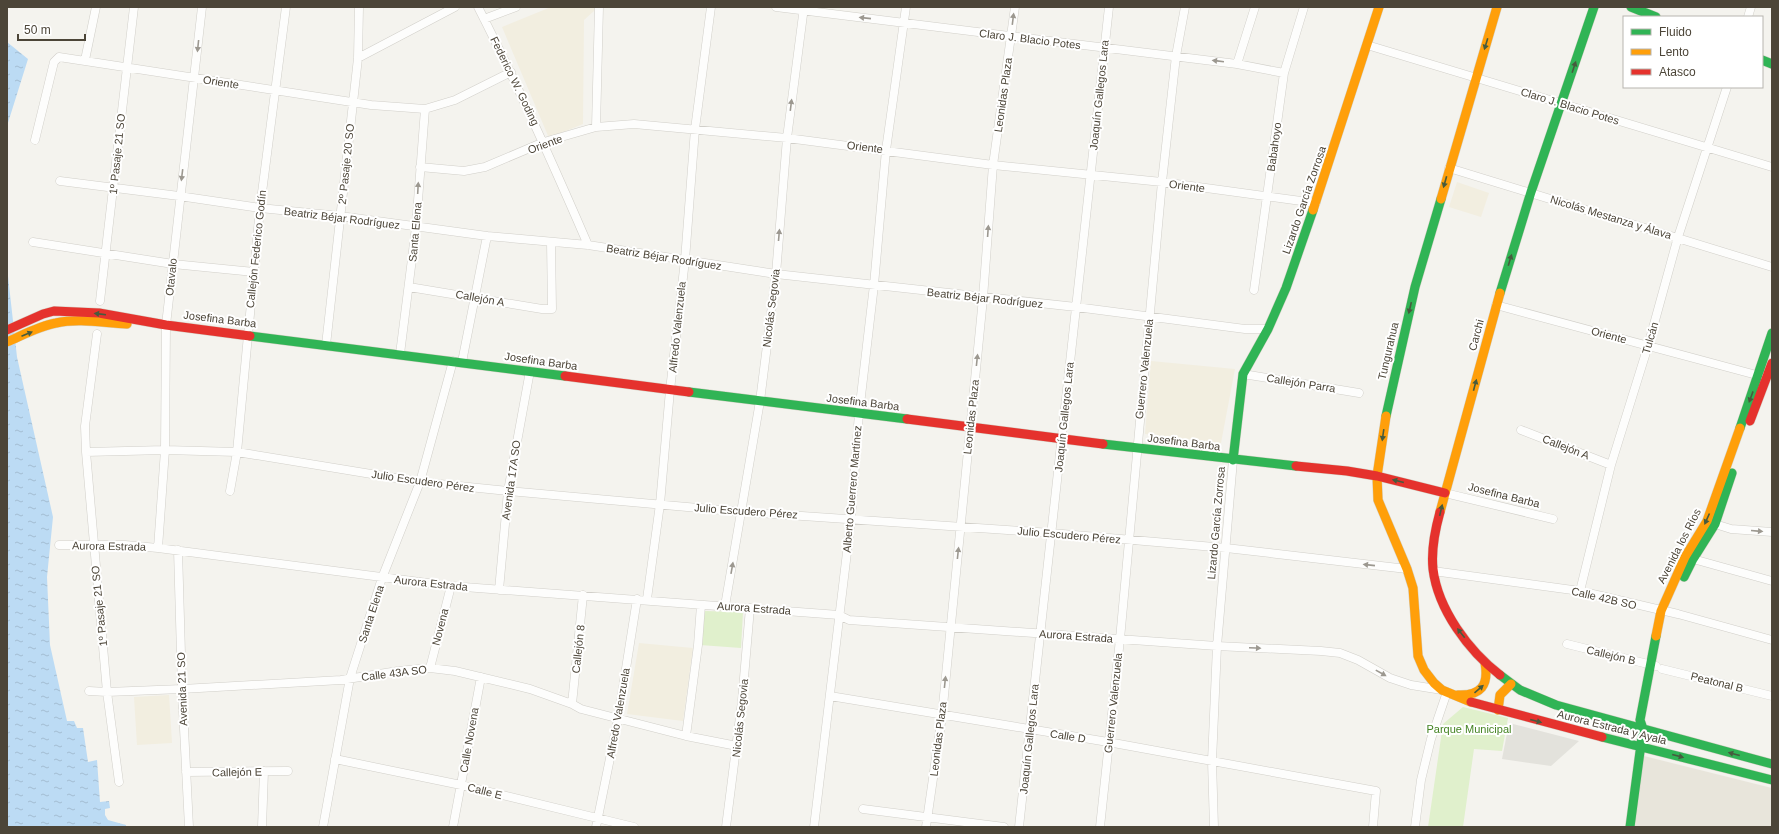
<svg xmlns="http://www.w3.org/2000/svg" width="1779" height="834" viewBox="0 0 1779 834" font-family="Helvetica,sans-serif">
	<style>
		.residential { fill: #e8e5db }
		.education { fill: #f2eee0 }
		.park { fill: #e0f0cc }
		.parking { fill: #e3e2dc }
		.water { fill: url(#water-ripples) }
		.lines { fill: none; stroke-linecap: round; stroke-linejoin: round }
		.street-casing { stroke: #d1cfc9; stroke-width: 9 }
		.fast-casing { stroke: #d4d0c4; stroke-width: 10 }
		.slow-casing { stroke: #d4d0c4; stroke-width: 10 }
		.jam-casing { stroke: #d4d0c4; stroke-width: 10 }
		.street { stroke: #fdfdfc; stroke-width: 8 }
		.fast { stroke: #30b455; stroke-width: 9 }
		.slow { stroke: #ff9f0a; stroke-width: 9 }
		.jam { stroke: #e5322d; stroke-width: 9 }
		.oneway { fill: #9c9890 }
		.oneway2 { fill: #465b3e }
		.labels { text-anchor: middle; stroke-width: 4; stroke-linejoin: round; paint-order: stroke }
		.street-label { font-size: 11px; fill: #4c4538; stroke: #fff }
		.park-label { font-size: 11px; fill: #458424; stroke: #fff }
	</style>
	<defs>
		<pattern id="water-ripples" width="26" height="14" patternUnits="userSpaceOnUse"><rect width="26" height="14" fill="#bcdbf4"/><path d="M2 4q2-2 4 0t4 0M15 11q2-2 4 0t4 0" fill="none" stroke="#a3bdd2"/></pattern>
	</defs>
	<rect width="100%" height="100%" fill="#f4f3ee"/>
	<!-- residential -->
	<path class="residential" d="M1644,756L1772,788V827H1635Z"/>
	<!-- education -->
	<path class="education" d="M551,7H595L594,11L584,20L583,124L549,138L502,27Z
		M1457,182L1489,193L1481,217L1449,207Z
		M1151,361L1235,369L1221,443L1145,434Z
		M639,643L693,648L683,721L627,714Z
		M169,695L172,743L137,745L134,697Z"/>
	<!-- park -->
	<path class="park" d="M704,611L743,612L741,648L700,645Z
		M1463,707L1508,718L1502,751L1474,749L1463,827H1428L1443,724Z"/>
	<!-- parking -->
	<path class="parking" d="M1509,723L1579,741L1551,766L1502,759Z"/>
	<!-- water -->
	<path class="water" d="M7,42L28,59L7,126Z
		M7,267L17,357L53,517L47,577L50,645L67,721H74L77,728H83L88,762L97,760L100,802L109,801L110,808L105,809V815L108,820L126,825V827H7Z"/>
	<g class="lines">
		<defs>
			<path id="street" d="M478,7C518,85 553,164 588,245
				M776,7L1237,64L1284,73
				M1748,17L1751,7
				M484,19L516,7
				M1367,45L1772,167
				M358,58L455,7
				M85,60L96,7
				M1237,64L1255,7
				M596,127L599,7
				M35,140L54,62L59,57L371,105L425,109L455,100L511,72
				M420,167L464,171L485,167L544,142L596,127L634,124L787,138L993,165L1162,182L1316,203
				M1449,168L1772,267
				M60,181L179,196L260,208L340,216L487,236L588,245L776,274L1076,307L1245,329H1268
				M33,242L173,264L254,272
				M409,287L542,309H552L551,242
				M1254,290L1284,73L1304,7
				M100,301L134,7
				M1496,305L1764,377
				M97,334L85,426L86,452L107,692L119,782
				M326,345L358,58L359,7
				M400,354L416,227L425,109
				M462,362L487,236
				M1243,374L1359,393
				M1521,430L1611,465
				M86,452L165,450L237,452L420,482L508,491L743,512L1051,533L1226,548L1407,569
				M230,491L237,452L260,208L286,7
				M1445,493L1553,519
				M1715,524L1731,529L1772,532
				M59,545H125L158,548L451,586L839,615L849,620L1217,646L1321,651L1340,653L1358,660L1390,678L1411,685L1442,690
				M158,548L165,450L166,325L202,7
				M178,550L182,689L189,827
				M1693,559L1772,581
				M1433,571L1580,591L1678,614L1772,640
				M499,590L508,491L530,371
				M1580,591L1611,465L1648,346L1678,237L1727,87
				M647,599L660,504L670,390L685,260L695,129L711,7
				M725,606L760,401L776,274L787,138L804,7
				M1567,644L1656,666
				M430,668L451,586
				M1662,669L1772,696
				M89,691L107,692L182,689L341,680L398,671L430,668L455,671L530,689L572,704L581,709L686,736L737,746
				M830,696L1108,742L1376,791L1373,827
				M572,704L583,595
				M686,736L698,645L701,605
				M335,759L461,785L634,827
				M186,772L288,771
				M863,809L1004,827
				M262,827L264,771
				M323,827L350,678L382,578L420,482L453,361
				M453,827L481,677
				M596,827L618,719L637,599
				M726,827L742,701L750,608
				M814,827L851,519L859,413L874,285L886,150L906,7
				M926,827L942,716L983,298L993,165L1015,7
				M1019,827L1109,7
				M1100,827L1120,639L1162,182L1176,56L1185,7
				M1214,827L1212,761L1217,646L1233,460
				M1415,827L1421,780L1431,739L1447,692"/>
			<path id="fast" d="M1631,7L1656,17
				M1762,60L1772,64
				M1500,293L1531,192L1594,7
				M250,336L565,376
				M689,392L907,419
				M1386,416L1415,287L1441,199
				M1740,428L1772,333
				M1103,444L1296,466
				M1233,460L1243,374L1268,329L1286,288L1313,210
				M1684,577L1693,559L1715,524L1732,473
				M1500,675L1520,690L1556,705L1772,764
				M1602,737L1772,780
				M1630,827L1643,729L1640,720L1656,636"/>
			<path id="slow" d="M1441,199L1497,7
				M1313,210L1379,7
				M7,342C23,335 39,326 56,323C79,318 104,323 127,324
				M1386,416L1377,476L1378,500L1407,569L1413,588L1418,656L1424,670L1434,683L1442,690L1471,702
				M1440,512L1500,293
				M1656,636L1661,611L1685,557L1707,521L1740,428
				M1458,695C1481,696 1489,685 1485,663
				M1498,710L1500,695L1511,684"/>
			<path id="jam" d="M7,330L43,314L54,311L99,313L166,325L250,336
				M565,376L689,392
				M907,419L1103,444
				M1750,421L1772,363
				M1296,466L1347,471L1377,476L1445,493
				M1440,512C1435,530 1431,550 1433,569C1438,610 1469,651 1500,675
				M1471,702L1602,737"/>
		</defs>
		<!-- street casing -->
		<use href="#street" class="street-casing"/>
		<!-- fast casing -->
		<use href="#fast" class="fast-casing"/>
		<!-- slow casing -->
		<use href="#slow" class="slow-casing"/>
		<!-- jam casing -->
		<use href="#jam" class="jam-casing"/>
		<!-- street -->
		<use href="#street" class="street"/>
		<!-- fast -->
		<use href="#fast" class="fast"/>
		<!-- slow -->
		<use href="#slow" class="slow"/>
		<!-- jam -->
		<use href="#jam" class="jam"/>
	</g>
	<!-- one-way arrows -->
	<defs><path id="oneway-solid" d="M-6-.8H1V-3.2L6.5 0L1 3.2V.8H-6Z"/></defs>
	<g class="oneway">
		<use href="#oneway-solid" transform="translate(865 18) rotate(-174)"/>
		<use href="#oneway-solid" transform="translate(1013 19) rotate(-83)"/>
		<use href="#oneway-solid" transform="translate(198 46) rotate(96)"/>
		<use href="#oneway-solid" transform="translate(1218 61) rotate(-173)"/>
		<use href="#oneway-solid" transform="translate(791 105) rotate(-83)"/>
		<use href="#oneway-solid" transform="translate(182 175) rotate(97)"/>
		<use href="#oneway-solid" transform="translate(418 188) rotate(-87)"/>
		<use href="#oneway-solid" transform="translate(988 231) rotate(-86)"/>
		<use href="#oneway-solid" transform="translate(779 235) rotate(-85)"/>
		<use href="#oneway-solid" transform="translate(977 360) rotate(-84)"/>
		<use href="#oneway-solid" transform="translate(1757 531) rotate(5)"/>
		<use href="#oneway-solid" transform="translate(958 553) rotate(-84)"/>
		<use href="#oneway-solid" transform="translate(1369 565) rotate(-174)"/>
		<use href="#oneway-solid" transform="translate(732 568) rotate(-80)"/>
		<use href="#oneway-solid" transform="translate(1255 648) rotate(3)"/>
		<use href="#oneway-solid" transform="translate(1381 673) rotate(29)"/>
		<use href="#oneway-solid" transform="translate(945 682) rotate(-84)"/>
	</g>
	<g class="oneway2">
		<use href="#oneway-solid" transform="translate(1486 44) rotate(107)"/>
		<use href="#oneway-solid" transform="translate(1574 67) rotate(-72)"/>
		<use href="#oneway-solid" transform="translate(1445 182) rotate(106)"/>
		<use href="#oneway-solid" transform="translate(1510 260) rotate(-73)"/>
		<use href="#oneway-solid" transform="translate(1410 308) rotate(103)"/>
		<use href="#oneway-solid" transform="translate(100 314) rotate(-173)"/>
		<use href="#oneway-solid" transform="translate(27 334) rotate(-23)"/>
		<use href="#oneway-solid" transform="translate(1475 385) rotate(-75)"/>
		<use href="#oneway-solid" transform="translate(1751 397) rotate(110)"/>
		<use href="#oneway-solid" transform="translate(1383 435) rotate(98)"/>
		<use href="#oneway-solid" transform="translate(1398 481) rotate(-166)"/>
		<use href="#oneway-solid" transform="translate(1441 510) rotate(-77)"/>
		<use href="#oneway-solid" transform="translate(1707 519) rotate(114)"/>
		<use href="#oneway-solid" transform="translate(1461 633) rotate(-128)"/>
		<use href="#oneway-solid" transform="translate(1479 689) rotate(-41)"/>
		<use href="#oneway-solid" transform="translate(1536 721) rotate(15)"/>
		<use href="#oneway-solid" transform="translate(1734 754) rotate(-165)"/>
		<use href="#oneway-solid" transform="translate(1678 756) rotate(15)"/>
	</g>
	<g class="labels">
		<!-- street labels -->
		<g class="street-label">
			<text transform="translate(1030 39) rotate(7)" y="4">Claro J. Blacio Potes</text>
			<text transform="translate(515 81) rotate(64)" y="4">Federico W. Goding</text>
			<text transform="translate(221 82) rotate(9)" y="4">Oriente</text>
			<text transform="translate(1003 95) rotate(-82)" y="4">Leonidas Plaza</text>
			<text transform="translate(1099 95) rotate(-84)" y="4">Joaquín Gallegos Lara</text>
			<text transform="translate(1570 106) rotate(17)" y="4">Claro J. Blacio Potes</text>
			<text transform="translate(545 144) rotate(-20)" y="4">Oriente</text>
			<text transform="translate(865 147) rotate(7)" y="4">Oriente</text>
			<text transform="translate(1274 147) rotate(-82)" y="4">Babahoyo</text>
			<text transform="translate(117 154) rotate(-84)" y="4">1º Pasaje 21 SO</text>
			<text transform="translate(346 164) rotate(-84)" y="4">2º Pasaje 20 SO</text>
			<text transform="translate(1187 186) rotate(8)" y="4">Oriente</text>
			<text transform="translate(1304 200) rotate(-71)" y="4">Lizardo García Zorrosa</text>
			<text transform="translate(1611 217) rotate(17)" y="4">Nicolás Mestanza y Álava</text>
			<text transform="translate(342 218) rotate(7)" y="4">Beatriz Béjar Rodríguez</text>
			<text transform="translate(415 232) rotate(-85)" y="4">Santa Elena</text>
			<text transform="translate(256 249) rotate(-84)" y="4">Callejón Federico Godín</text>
			<text transform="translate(664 257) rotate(9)" y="4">Beatriz Béjar Rodríguez</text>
			<text transform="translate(171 277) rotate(-84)" y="4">Otavalo</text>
			<text transform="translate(480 298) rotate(10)" y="4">Callejón A</text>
			<text transform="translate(985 298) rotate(6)" y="4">Beatriz Béjar Rodríguez</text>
			<text transform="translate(771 308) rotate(-83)" y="4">Nicolás Segovia</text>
			<text transform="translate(220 319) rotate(7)" y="4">Josefina Barba</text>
			<text transform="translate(677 327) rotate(-84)" y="4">Alfredo Valenzuela</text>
			<text transform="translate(1476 335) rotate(-75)" y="4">Carchi</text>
			<text transform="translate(1609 335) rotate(15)" y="4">Oriente</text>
			<text transform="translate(1650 338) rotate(-74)" y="4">Tulcán</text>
			<text transform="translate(1388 351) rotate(-77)" y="4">Tungurahua</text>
			<text transform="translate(541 361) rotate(8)" y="4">Josefina Barba</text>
			<text transform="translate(1144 369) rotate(-84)" y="4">Guerrero Valenzuela</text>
			<text transform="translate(1301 383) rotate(9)" y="4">Callejón Parra</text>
			<text transform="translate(863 402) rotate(7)" y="4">Josefina Barba</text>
			<text transform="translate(971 417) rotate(-84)" y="4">Leonidas Plaza</text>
			<text transform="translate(1064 417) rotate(-84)" y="4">Joaquín Gallegos Lara</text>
			<text transform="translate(1184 442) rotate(7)" y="4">Josefina Barba</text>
			<text transform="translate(1566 447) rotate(21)" y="4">Callejón A</text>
			<text transform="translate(511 480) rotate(-82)" y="4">Avenida 17A SO</text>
			<text transform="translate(423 481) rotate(8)" y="4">Julio Escudero Pérez</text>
			<text transform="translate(852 489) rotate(-85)" y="4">Alberto Guerrero Martínez</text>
			<text transform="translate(1504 495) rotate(14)" y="4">Josefina Barba</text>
			<text transform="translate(746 511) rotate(4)" y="4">Julio Escudero Pérez</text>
			<text transform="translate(1216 523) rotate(-85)" y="4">Lizardo García Zorrosa</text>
			<text transform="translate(1069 535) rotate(5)" y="4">Julio Escudero Pérez</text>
			<text transform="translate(109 546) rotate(1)" y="4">Aurora Estrada</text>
			<text transform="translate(1679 546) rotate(-63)" y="4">Avenida los Ríos</text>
			<text transform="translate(431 583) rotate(6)" y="4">Aurora Estrada</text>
			<text transform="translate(1604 598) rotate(13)" y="4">Calle 42B SO</text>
			<text transform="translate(99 606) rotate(-96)" y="4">1º Pasaje 21 SO</text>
			<text transform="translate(754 608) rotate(4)" y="4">Aurora Estrada</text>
			<text transform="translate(371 614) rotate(-72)" y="4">Santa Elena</text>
			<text transform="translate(440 627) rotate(-76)" y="4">Novena</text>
			<text transform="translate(1076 636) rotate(4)" y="4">Aurora Estrada</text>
			<text transform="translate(578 649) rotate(-84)" y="4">Callejón 8</text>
			<text transform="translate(1611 655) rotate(13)" y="4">Callejón B</text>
			<text transform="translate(394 673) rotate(-7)" y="4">Calle 43A SO</text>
			<text transform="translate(1717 682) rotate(14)" y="4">Peatonal B</text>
			<text transform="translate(182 689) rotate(-92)" y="4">Avenida 21 SO</text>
			<text transform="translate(1113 703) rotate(-84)" y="4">Guerrero Valenzuela</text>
			<text transform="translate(618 713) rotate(-80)" y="4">Alfredo Valenzuela</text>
			<text transform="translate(740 718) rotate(-84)" y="4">Nicolás Segovia</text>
			<text transform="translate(1612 727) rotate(14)" y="4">Aurora Estrada y Ayala</text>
			<text transform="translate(1068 736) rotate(9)" y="4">Calle D</text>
			<text transform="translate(938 739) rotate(-83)" y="4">Leonidas Plaza</text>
			<text transform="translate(1029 739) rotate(-84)" y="4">Joaquín Gallegos Lara</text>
			<text transform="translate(469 740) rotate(-80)" y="4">Calle Novena</text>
			<text transform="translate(237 772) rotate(-1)" y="4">Callejón E</text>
			<text transform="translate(485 791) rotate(14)" y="4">Calle E</text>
		</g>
		<!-- park labels -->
		<g class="park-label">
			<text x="1469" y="733">Parque Municipal</text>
		</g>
	</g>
	<!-- border -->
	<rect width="1779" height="834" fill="none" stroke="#4c4538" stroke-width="16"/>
	<!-- legend -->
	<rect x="1623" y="16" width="140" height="72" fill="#ffffff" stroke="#b7b5af"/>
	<rect x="1631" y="29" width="20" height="6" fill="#30b455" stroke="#b7b5af"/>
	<text x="1659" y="36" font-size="12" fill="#4c4538">Fluido</text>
	<rect x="1631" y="49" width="20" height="6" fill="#ff9f0a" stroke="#b7b5af"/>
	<text x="1659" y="56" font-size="12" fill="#4c4538">Lento</text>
	<rect x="1631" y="69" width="20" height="6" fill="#e5322d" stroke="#b7b5af"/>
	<text x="1659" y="76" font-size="12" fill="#4c4538">Atasco</text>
	<!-- scale -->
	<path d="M18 34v6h67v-6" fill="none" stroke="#4c4538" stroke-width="2"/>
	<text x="24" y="34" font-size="12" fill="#4c4538" stroke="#ffffff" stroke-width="3" paint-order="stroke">50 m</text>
</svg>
